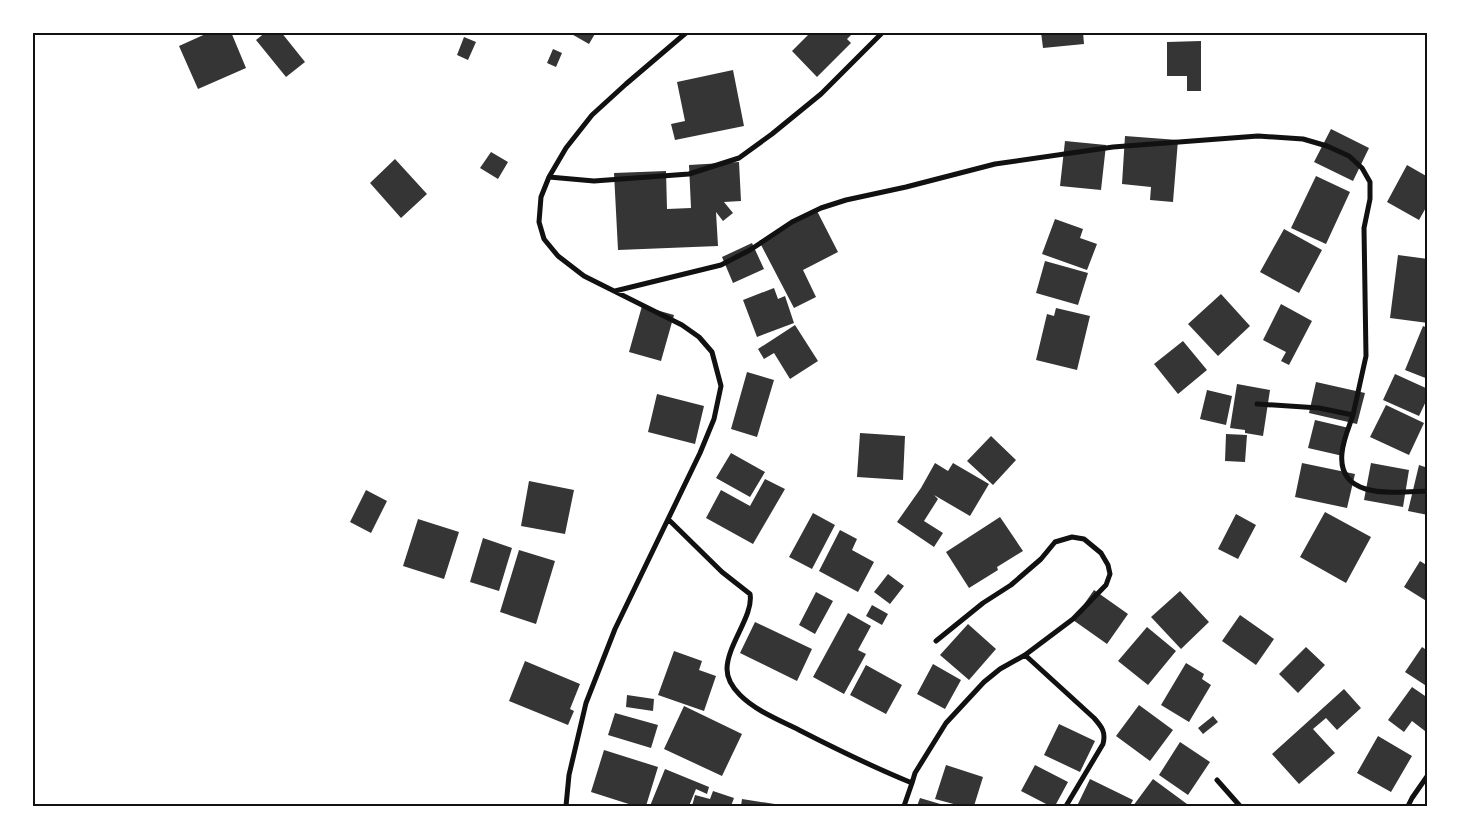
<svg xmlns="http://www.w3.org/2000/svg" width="1460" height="839" viewBox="0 0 1460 839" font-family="'Noto Sans',sans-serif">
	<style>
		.building { fill: #353535 }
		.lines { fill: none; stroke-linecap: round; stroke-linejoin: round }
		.minor { stroke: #111; stroke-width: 5 }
		.neatline { fill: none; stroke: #111; stroke-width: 2 }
	</style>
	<rect width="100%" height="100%" fill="#fff"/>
	<!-- building -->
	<path class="building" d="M210,32H231L246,68L198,89L179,46Z
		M266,32H281L305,62L286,77L256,40Z
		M568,32H596L589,44Z
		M811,32H854L847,39L851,43L817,77L792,51Z
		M1041,32H1083L1084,44L1043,48Z
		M464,37L476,42L468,60L457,55Z
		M1201,41V91H1187V76H1167V42Z
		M553,49L562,53L556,67L547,63Z
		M733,70L744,126L675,140L671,124L685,121L677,82Z
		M1331,129L1369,148L1353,181L1314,162Z
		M1125,136L1178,140L1173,202L1150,200L1151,187L1122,184Z
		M1065,141L1106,145L1101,190L1060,186Z
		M491,152L508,162L498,179L480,168Z
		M395,159L427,194L401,218L370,183Z
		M739,162L741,201L724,202L733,213L723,221L716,212L718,246L618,250L614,173L666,171L667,209L691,208L689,165Z
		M1407,165L1428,177V204L1419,220L1387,202Z
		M1316,176L1350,192L1326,244L1291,228Z
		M817,211L838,252L803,270L816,297L794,308L759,241Z
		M1055,219L1083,229L1080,238L1097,244L1087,270L1042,254Z
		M1284,229L1322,250L1299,293L1260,272Z
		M752,243L764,269L733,283L722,257Z
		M1398,255L1428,259V323L1390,318Z
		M1045,261L1088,273L1078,305L1036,293Z
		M774,288L778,299L785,296L794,323L757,337L743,300Z
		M1221,294L1250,326L1218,356L1188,324Z
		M1281,304L1312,321L1289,365L1281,361L1286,352L1263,340Z
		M642,306L674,315L661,361L629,352Z
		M1056,308L1090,316L1077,370L1036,360L1047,314L1054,316Z
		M795,325L818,361L790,379L774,353L764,359L758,349Z
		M1423,326L1428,328V379L1405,370Z
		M1183,341L1207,370L1178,394L1154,364Z
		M747,372L774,380L757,437L731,429Z
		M1395,374L1428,389V397L1419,416L1383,400Z
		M1316,382L1365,393L1357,424L1309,413Z
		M1237,384L1270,390L1263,436L1245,433V430L1230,428Z
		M1207,390L1232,396L1226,425L1200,419Z
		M657,394L704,406L695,444L648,432Z
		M1386,405L1424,423L1409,455L1370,437Z
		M1315,420L1349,428L1343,456L1308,448Z
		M860,433L905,436L903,480L857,477Z
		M1226,434L1247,435L1245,462L1225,461Z
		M991,436L1016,460L993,485L967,461Z
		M731,453L765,472L750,497L716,478Z
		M935,463L948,471L953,463L989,484L970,516L934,495L938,499L924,521L943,533L934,547L897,522L921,488Z
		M1302,463L1355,474L1347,508L1295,497Z
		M1371,463L1409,470L1403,507L1364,500Z
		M1419,465L1428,468V515L1408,511Z
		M765,479L785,489L753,544L706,518L721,490L750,506Z
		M529,481L574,490L565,534L521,526Z
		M366,490L387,501L371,533L350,522Z
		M1325,512L1371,537L1346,583L1300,557Z
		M813,513L835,525L812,569L789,557Z
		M1236,514L1256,525L1238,559L1218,549Z
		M1000,517L1023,551L997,567L998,570L969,588L946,552Z
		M418,519L459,532L444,579L403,566Z
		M840,530L857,539L852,550L874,562L858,592L819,571Z
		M483,538L512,548L499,591L470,582Z
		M519,550L555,561L536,624L500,612Z
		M1420,561L1428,566V602L1404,587Z
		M888,574L904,586L890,604L874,592Z
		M1094,590L1128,614L1107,644L1073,620Z
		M1180,591L1209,622L1181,649L1151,617Z
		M816,592L833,601L815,634L799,625Z
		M872,605L888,614L882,625L866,616Z
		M848,613L871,626L858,650L866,654L844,694L813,677Z
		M1240,615L1274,639L1256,665L1222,641Z
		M755,622L812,649L797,681L740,653Z
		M968,624L996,649L969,680L940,655Z
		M1147,627L1176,651L1148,685L1118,661Z
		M1306,647L1325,665L1298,693L1279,674Z
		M1422,647L1428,651V687L1405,672Z
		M674,651L702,661L699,670L716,676L704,711L658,695Z
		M525,661L580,684L570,709L574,711L568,725L509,701Z
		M1186,663L1204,674L1202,679L1211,685L1189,722L1161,705Z
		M933,664L961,680L945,709L917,694Z
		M866,665L902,685L886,714L850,695Z
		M1412,687L1428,698V727L1425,731L1412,721L1404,732L1388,720Z
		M1344,689L1361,708L1337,730L1326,718L1313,729L1335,753L1299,784L1272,754Z
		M627,695L654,699L653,711L626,707Z
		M1139,705L1173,730L1150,761L1116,736Z
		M684,706L742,734L722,776L664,749Z
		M615,713L658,725L651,748L608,735Z
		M1213,716L1218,722L1203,734L1198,728Z
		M1059,724L1095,741L1080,772L1044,755Z
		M1378,736L1412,756L1391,792L1357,773Z
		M1180,742L1210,762L1188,795L1159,775Z
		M604,750L658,767L646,806H635L591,792Z
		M946,765L983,777L974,806H961L935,799Z
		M1035,765L1068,782L1055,806H1050L1021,791Z
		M665,769L709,787L707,794L696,789L689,806H650Z
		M1090,779L1133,800L1130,806H1077Z
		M1153,779L1187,804L1185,806H1133Z
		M713,791L734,798L731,806H692L695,795L710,799Z
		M920,798L947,806H917Z
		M742,799L781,805V806H741Z"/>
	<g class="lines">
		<!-- minor -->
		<path class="minor" d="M549,177L594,181L689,174L739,158L772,134L821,94L883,32
			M615,291L721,265L750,250L792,222L821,208L846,200L906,187L995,164L1113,147L1258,136L1303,139L1327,146L1349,156L1362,168L1370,182V199L1364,228L1366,356L1353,415
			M1257,404L1319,408L1353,415C1349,427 1343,440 1342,453C1337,501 1397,492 1428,491
			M669,520L722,572L750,594C754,615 727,645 727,669C727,679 733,688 740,695C756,711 779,720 799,730C836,749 873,767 912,783L915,773L946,723L984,682L1000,669L1025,655
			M936,641L983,603L1011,585L1041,559L1055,542L1072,537L1084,539L1101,553L1108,565L1110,574L1106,585L1073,619L1025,655L1094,718C1102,727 1106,732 1103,744L1066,806
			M1217,780L1240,806
			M566,806L569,775L586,703L615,629L700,453L714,419L721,386L712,352L699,337L682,325L584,276L558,256L544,239L539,222L541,197L549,177L566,148L592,115L626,84L687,32
			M904,806L912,783
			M1408,806L1412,798L1428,775"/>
	</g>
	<!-- border -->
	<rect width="1460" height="839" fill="none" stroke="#ffffff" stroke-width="68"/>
	<rect x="34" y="34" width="1392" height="771" class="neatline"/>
</svg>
